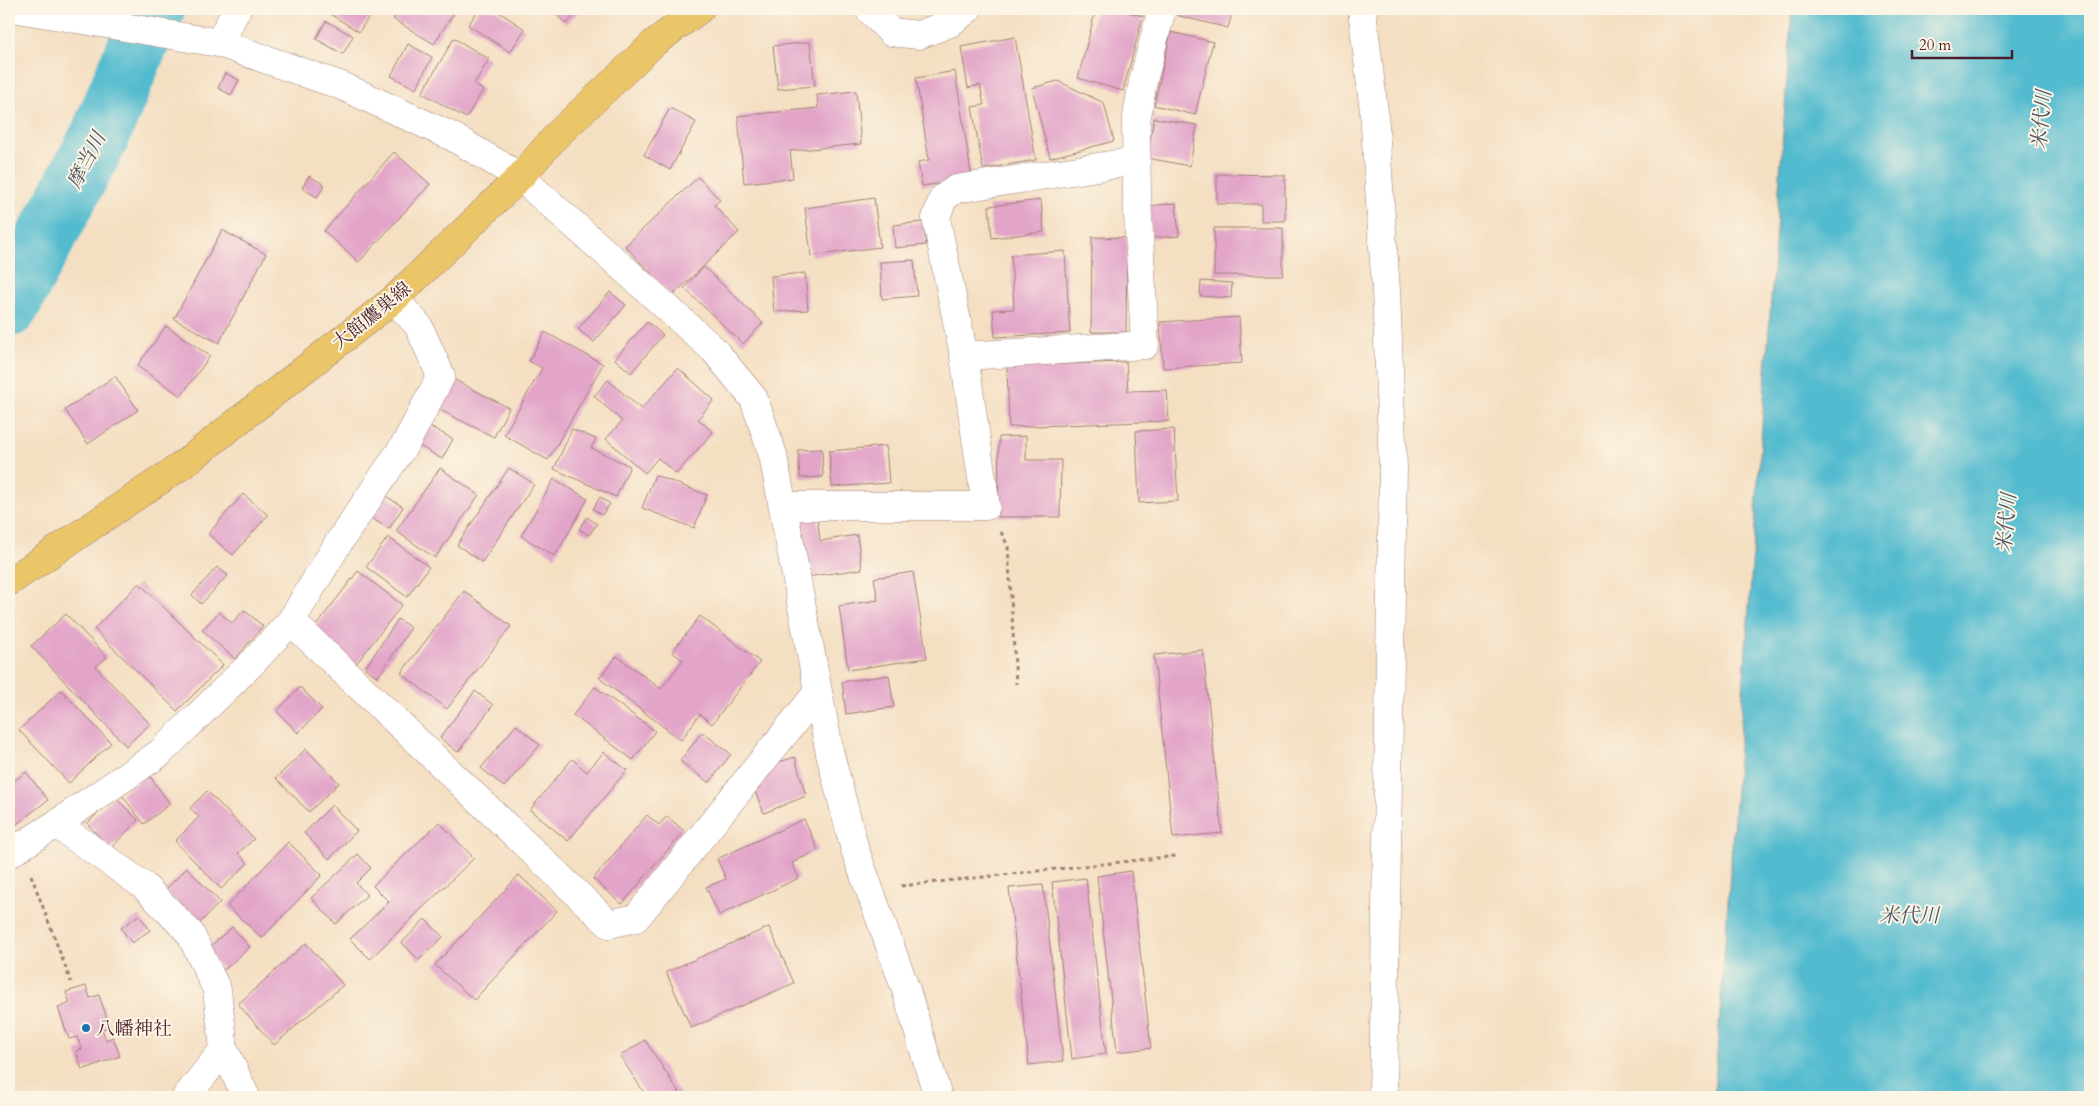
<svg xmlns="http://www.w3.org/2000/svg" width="2099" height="1106" viewBox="0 0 2099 1106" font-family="Cardo,'Noto Serif JP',serif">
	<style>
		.water { fill: #52bbcf; stroke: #4e6d7d }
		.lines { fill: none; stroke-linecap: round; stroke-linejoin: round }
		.river { stroke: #52bbcf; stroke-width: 60 }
		.building { fill: #e2a4c9 }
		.minor-casing { stroke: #9f7f76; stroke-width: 29 }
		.major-casing { stroke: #9f7f76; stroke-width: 29 }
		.path { stroke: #9f7f76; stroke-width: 3; stroke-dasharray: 4 4; stroke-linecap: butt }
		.minor { stroke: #fff; stroke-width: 28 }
		.major { stroke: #ebc669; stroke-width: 28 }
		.poi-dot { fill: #1f6fb2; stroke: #fcf5e5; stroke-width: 2 }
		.labels { text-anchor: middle; stroke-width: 4; stroke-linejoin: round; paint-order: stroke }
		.street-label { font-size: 19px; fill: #4a1f2b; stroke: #fcf5e5 }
		.poi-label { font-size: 19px; fill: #4a1f2b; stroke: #fcf5e5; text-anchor: start }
		.water-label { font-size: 20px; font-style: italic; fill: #4d5664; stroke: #fcf5e5 }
	</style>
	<rect width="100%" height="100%" fill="#fcf5e5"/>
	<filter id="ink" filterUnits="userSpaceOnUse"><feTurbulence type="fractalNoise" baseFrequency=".02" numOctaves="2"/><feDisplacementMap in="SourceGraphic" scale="10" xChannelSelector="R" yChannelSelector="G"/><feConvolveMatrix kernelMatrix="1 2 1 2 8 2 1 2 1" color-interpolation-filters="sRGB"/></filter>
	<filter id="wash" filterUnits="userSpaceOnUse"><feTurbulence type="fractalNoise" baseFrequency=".0096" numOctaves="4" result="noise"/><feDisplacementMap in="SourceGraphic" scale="20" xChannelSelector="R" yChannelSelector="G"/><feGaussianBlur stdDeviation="1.12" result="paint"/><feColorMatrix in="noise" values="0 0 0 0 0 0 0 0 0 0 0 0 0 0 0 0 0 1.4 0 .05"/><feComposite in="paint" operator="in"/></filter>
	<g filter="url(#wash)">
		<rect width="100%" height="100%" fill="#f4dfc2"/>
		<!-- water -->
		<path class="water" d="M1792,9H2090V1097H1714Z"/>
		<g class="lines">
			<!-- river -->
			<path class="river" d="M9,307L100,136L133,56L155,9"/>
		</g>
		<g id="blocks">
			<!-- building -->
			<path class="building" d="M322,9H374L359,32Z
				M399,9H456L434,44L393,19Z
				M479,9H494L525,29L510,52L468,25Z
				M550,9H581L566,24Z
				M1096,9H1115L1143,16L1123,91L1078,78Z
				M1181,9H1233L1228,28L1179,16Z
				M326,21L353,36L343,54L316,39Z
				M1171,32L1213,42L1195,115L1154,105Z
				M1015,37L1036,160L983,169L972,107L984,105L980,85L968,88L961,47Z
				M454,38L489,59L474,84L483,90L466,118L422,93Z
				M810,42L815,86L778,89L773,46Z
				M408,44L432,57L416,89L391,76Z
				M955,71L972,179L922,186L918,162L929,160L916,78Z
				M225,73L239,80L231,95L218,88Z
				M1058,81L1104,103L1114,141L1050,158L1032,88Z
				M856,91L861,144L790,151L793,178L744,183L738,116L818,108L817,95Z
				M670,108L696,122L670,170L644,155Z
				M1154,118L1197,125L1190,166L1147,158Z
				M394,152L430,184L359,262L324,231Z
				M1217,174L1285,175V221H1261V204H1217Z
				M309,176L325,185L317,197L302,188Z
				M698,177L720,200L714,205L739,232L672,296L625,246Z
				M874,198L880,247L811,256L805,208Z
				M1041,200L1044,232L992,238L989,206Z
				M1176,203L1179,236L1152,238L1149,206Z
				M923,222L926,245L895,248L893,225Z
				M1214,228H1283V275H1214Z
				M222,230L266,254L219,343L174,319Z
				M1092,237L1127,238L1126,332H1091Z
				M1065,251L1070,333L995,337L993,310L1014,309L1011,255Z
				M914,260L917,296L882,299L880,262Z
				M704,267L763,323L743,344L684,288Z
				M805,273L808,310L774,312L771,276Z
				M1201,281L1232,283L1231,298L1200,296Z
				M610,292L626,305L594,342L578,329Z
				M1239,317L1242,363L1163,368L1160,322Z
				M647,322L663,335L631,373L615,359Z
				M166,326L210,356L181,396L137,366Z
				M545,332L603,364L548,460L504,435L542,368L529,361Z
				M1126,362L1128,391L1167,390L1169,421L1009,427L1007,366Z
				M678,368L714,400L698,419L713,432L676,474L658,458L645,473L606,439L622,421L594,396L608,380L641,409Z
				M115,376L138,410L88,444L65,410Z
				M453,379L509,408L494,437L438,409Z
				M429,426L453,439L442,459L418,445Z
				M572,429L596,439L591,448L630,466L616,497L554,469Z
				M1174,429L1178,501L1139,503L1136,431Z
				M1026,436V460H1061L1060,517H998L999,437Z
				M886,446L889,483L832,487L829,451Z
				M822,449L823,477L800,478L798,450Z
				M440,468L479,495L435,558L396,531Z
				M509,468L534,484L482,562L457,545Z
				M655,475L707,495L694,528L642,508Z
				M554,479L588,499L555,556L521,536Z
				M243,494L268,515L233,555L208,534Z
				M386,496L403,507L389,529L371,518Z
				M600,497L610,504L602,515L593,509Z
				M817,515L820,541L857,535L862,569L806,577L797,518Z
				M587,517L597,524L589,535L579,529Z
				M388,537L429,567L407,597L366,567Z
				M217,567L228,575L201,604L192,595Z
				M358,571L402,605L356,664L312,631Z
				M913,572L927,658L848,670L839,606L878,600L874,578Z
				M139,583L223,665L177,711L94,629Z
				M464,591L511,626L447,709L401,673Z
				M244,610L263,626L235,659L202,630L219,612L232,623Z
				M66,614L107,657L96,667L150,724L126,746L31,646Z
				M700,616L760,662L712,724L700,714L681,740L599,678L617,656L661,689L683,660L672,652Z
				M398,619L411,628L378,677L365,668Z
				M1203,650L1222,833L1173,838L1154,655Z
				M889,675L894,707L846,714L842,682Z
				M300,687L322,709L298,733L277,711Z
				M595,687L655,731L633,760L573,715Z
				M61,690L111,743L69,783L19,730Z
				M475,691L493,705L458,752L440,738Z
				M516,725L540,745L504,787L481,768Z
				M702,732L731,754L709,783L680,761Z
				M306,749L339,783L309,812L276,778Z
				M604,752L627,770L568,841L530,810L572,759L587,772Z
				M795,757L806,796L764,813L753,787L776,763Z
				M26,772L48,800L9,830V785Z
				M148,774L170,804L144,824L121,794Z
				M207,791L254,839L238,853L248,863L221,889L175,841L199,817L190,808Z
				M114,796L138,820L111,848L87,824Z
				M332,805L357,831L329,859L304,833Z
				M647,815L659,825L667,816L684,831L622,904L593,879Z
				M804,819L818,850L792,863L799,878L719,915L706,887L726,879L717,859Z
				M439,822L474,858L370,959L350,939L389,902L373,886Z
				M288,842L322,875L262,938L227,906Z
				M358,854L371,868L356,883L367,895L336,924L311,898Z
				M187,868L220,902L199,924L165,890Z
				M1131,871L1151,1048L1117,1052L1097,876Z
				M519,875L557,911L474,1000L435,965Z
				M1086,878L1106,1054L1072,1059L1052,882Z
				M1043,885L1063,1061L1029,1065L1009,888Z
				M139,915L150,930L132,943L121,928Z
				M425,919L443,937L419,960L402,943Z
				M232,927L250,947L224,970L206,950Z
				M769,927L794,983L691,1028L666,972Z
				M306,943L343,985L274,1045L238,1004Z
				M86,986L90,998L99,995L110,1027L102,1029L106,1040L113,1037L120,1056L82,1070L76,1051L82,1049L77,1037L69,1039L58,1008L70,1003L66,992Z
				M645,1040L682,1097H647L620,1056Z"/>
		</g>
	</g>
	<g filter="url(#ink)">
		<use href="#blocks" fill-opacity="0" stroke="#9f7f76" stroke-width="1"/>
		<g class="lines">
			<defs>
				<path id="minor" d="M18,9L219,43L342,86L453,137L520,177L623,268L714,350L754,399L773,455L830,754L855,850L906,990L938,1097
					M869,9L891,32L919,35L950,23L968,9
					M1362,9L1374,112L1386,291L1393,468L1383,1097
					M219,43L237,9
					M964,356L936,218L943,198L956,189L1136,161
					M783,506H986L964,356L1145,345L1137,196L1136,122L1143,81L1162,9
					M291,621L609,924L636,918L818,692
					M56,824L144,886L190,933L217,990L224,1049L246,1097
					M9,854L56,824L160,753L253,662L291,621L339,542L407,441L441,376L418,325L394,299
					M186,1097L224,1049"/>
				<path id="major" d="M9,582L181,466L394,299L520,177L557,135L654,43L700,9"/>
			</defs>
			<!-- minor casing -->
			<use href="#minor" class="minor-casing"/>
			<!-- major casing -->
			<use href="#major" class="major-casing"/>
			<!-- path -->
			<path class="path" d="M1001,532L1008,546L1016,684
				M31,875L71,982
				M901,886L1176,856"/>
			<!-- minor -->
			<use href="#minor" class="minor"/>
			<!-- major -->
			<use href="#major" class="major"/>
		</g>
	</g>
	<!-- markers -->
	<circle class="poi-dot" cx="86" cy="1028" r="5"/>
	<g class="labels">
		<!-- street labels -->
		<g class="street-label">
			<text transform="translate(371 315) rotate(-39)" y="7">大館鷹巣線</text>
		</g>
		<!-- poi labels -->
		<g class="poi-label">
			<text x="96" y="1035">八幡神社</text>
		</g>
		<!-- water labels -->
		<g class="water-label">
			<text transform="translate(2041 120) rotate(-85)" y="7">米代川</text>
			<text transform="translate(86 160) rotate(-63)" y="7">摩当川</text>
			<text transform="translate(2006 523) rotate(-85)" y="7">米代川</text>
			<text x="1909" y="922">米代川</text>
		</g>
	</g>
	<!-- margin -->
	<rect width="2099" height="1106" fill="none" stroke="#fcf5e5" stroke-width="30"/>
	<!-- scale -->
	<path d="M1912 50v8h100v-8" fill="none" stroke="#4a1f2b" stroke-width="2.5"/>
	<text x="1919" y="50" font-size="15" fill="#4a1f2b" stroke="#fcf5e5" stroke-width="4" paint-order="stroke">20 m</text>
</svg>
